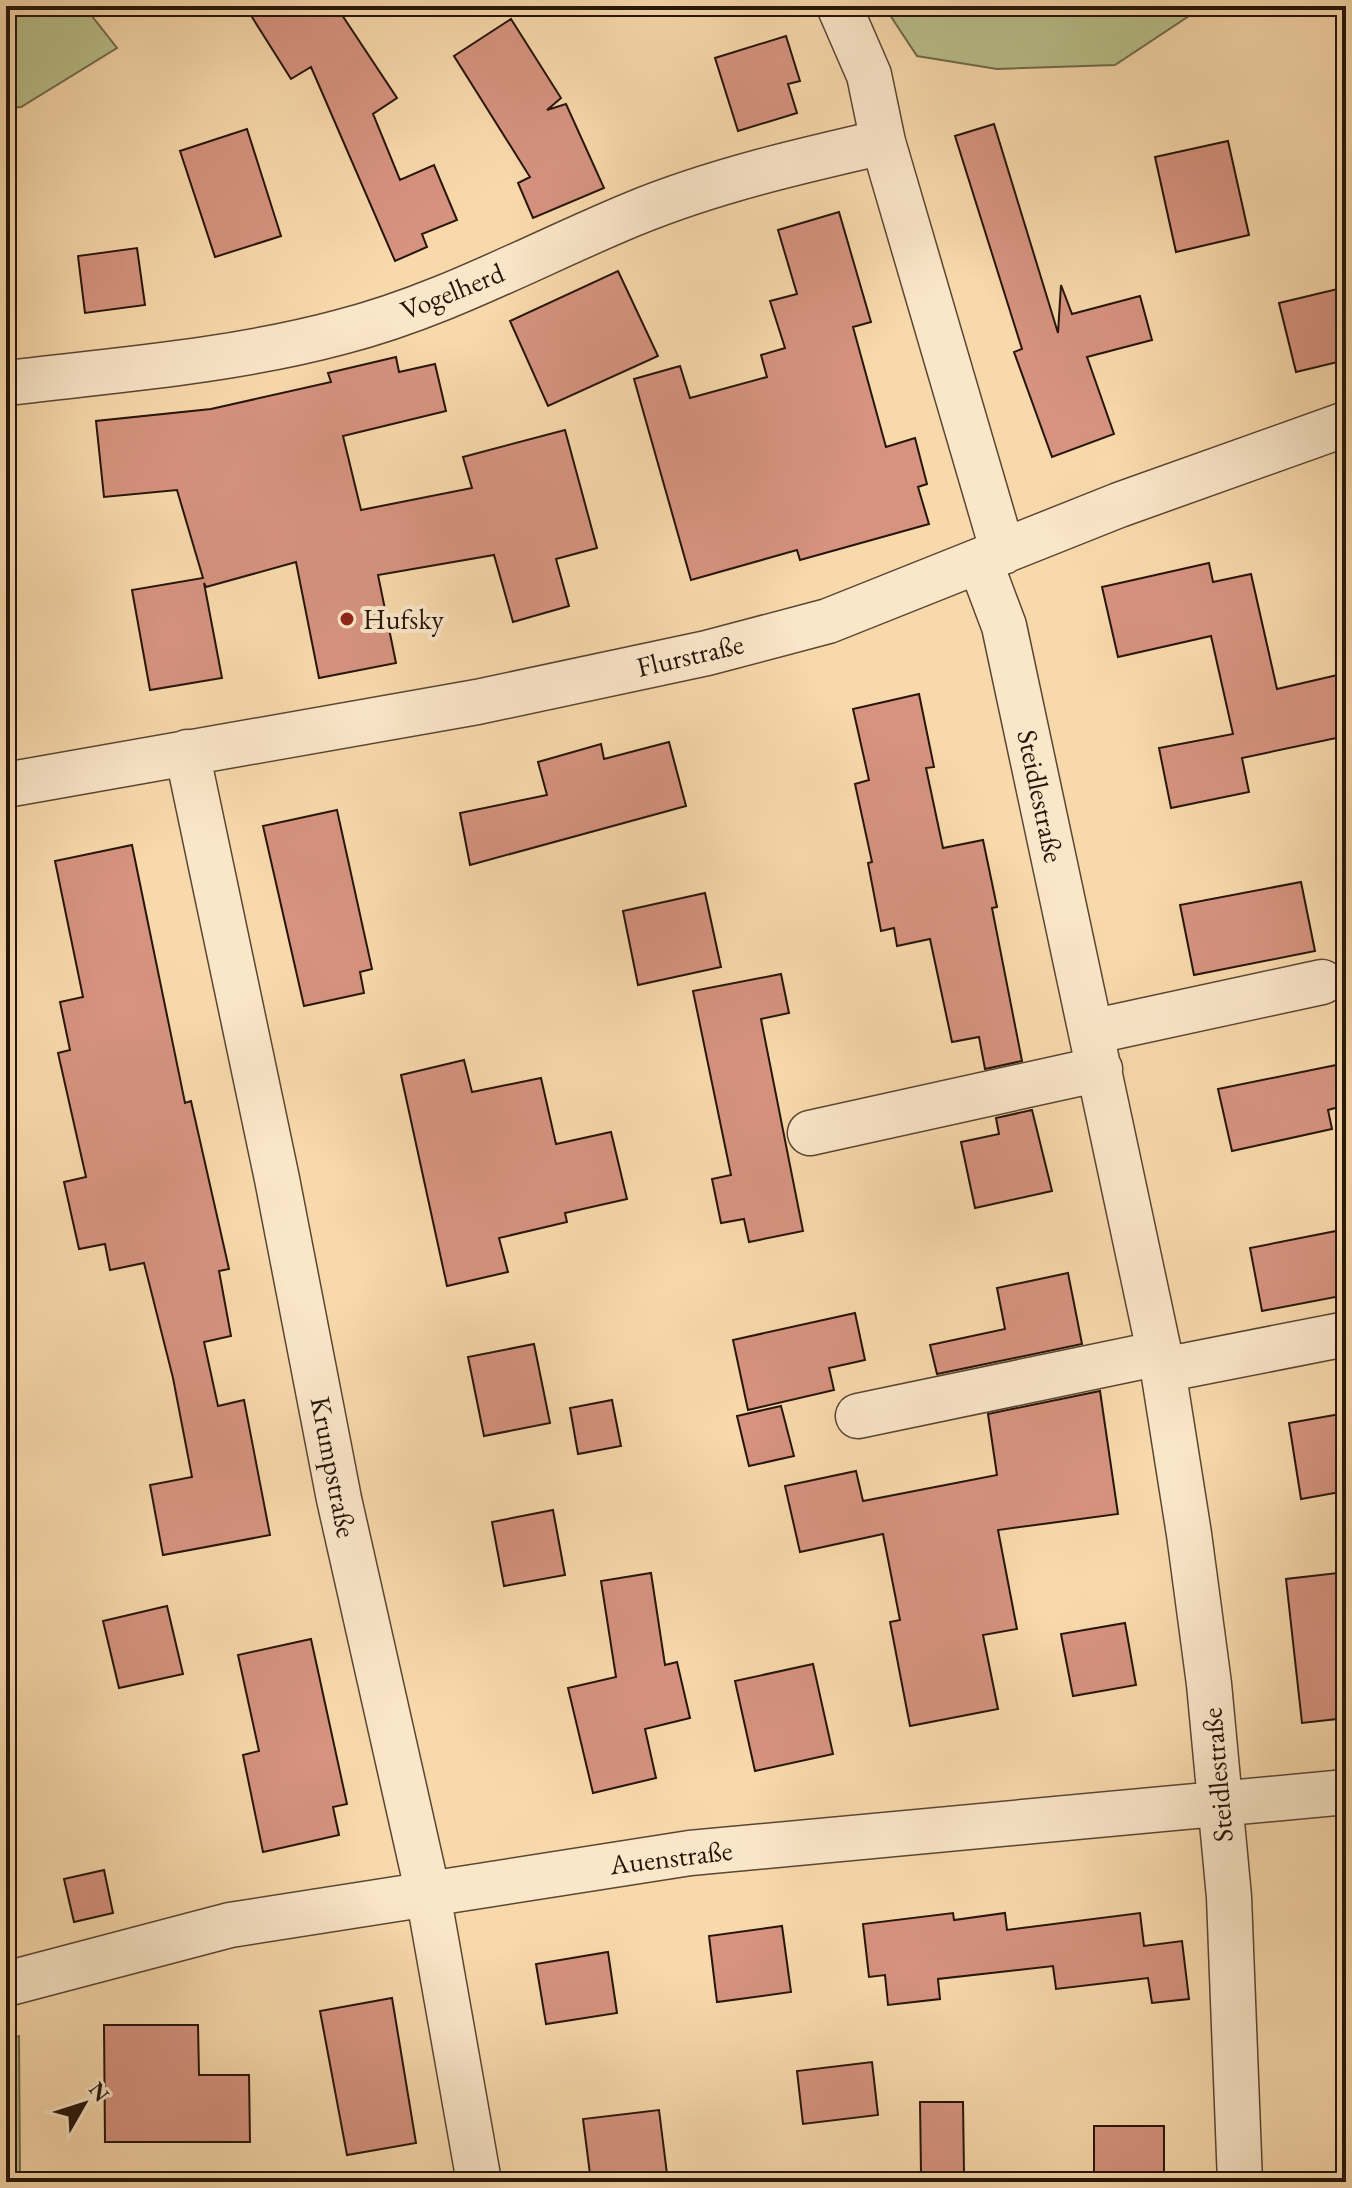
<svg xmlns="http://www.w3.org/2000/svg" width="1352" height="2188" viewBox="0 0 1352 2188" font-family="'EB Garamond',serif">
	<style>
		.green { fill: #b9c08c; stroke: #706a4b; stroke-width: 2 }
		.building { fill: #d69380; stroke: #26150a; stroke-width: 2 }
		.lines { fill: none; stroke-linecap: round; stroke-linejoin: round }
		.street-casing { stroke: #5a4632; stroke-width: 47 }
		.street { stroke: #fae6c9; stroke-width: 44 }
		.poi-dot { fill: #8f2418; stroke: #fae6c9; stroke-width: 3 }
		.labels { text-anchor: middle; stroke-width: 8; stroke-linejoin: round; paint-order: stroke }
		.street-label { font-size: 28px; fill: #26150a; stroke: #fae6c9 }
		.poi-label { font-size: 28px; fill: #26150a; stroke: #fae6c9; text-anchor: start }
	</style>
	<rect width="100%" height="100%" fill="#f8d9ac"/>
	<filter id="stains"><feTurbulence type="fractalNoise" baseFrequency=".0025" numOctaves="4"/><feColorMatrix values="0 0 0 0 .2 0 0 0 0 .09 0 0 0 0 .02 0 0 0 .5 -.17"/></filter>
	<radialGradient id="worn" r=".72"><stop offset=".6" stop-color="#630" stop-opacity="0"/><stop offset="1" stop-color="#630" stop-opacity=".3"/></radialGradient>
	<!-- green -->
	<path class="green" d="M6,6H84L117,48L21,107L6,108Z
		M884,6H1204L1115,65L997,69L917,56Z
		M19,2036L20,2182H6V2040Z"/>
	<!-- building -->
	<path class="building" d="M245,6H336L397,98L373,114L400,180L434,165L457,220L422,234L427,247L395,261L311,67L291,79Z
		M511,19L561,98L547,110L566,104L604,188L533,218L518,183L530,177L454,56Z
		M786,36L800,81L788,84L797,113L738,131L715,58Z
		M994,124L1058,333L1061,285L1072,314L1140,296L1152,340L1087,357L1114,434L1052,457L1014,352L1022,349L955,136Z
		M247,129L281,236L215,257L180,151Z
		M1228,141L1249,235L1176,252L1155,157Z
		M839,212L871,322L853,327L886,447L915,438L927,484L918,487L929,524L800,560L797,550L691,580L634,379L680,366L690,398L767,377L761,355L785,348L770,301L797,294L778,230Z
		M137,248L145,305L85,313L78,256Z
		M618,271L658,356L548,406L510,321Z
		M1346,287V360L1296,372L1279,303Z
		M396,357L399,372L435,364L446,411L343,436L361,510L472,488L463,457L565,430L597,548L556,559L569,606L513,622L494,555L378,575L396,663L319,678L296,562L206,587L204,583L222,678L150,690L132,590L203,578L177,490L104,497L96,421L211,409L331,382L328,373Z
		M1209,563L1213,582L1251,574L1277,689L1346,673V736L1242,758L1249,792L1171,808L1159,748L1233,734L1211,636L1118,657L1102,587Z
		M919,694L934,767L926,768L943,848L983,840L997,907L992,908L1022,1061L985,1069L979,1037L952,1042L930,939L897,946L894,928L881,931L868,863L872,862L855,784L869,780L853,709Z
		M669,742L686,806L470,865L460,813L547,795L538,762L601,744L604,759Z
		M337,810L372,969L360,972L364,993L304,1006L263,826Z
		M132,845L185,1103L191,1101L229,1269L219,1271L231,1336L204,1342L218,1406L244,1400L270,1535L163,1555L150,1485L192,1477L173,1378L144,1263L110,1270L105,1244L79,1249L64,1182L86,1177L58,1053L70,1050L60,1002L83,997L55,861Z
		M1301,882L1315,951L1194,975L1180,905Z
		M705,893L721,967L638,985L623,911Z
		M781,974L789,1013L761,1019L803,1231L749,1242L744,1219L721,1223L712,1179L731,1175L693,991Z
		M464,1060L472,1092L541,1078L556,1144L611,1132L627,1199L565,1213L567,1222L499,1238L508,1272L447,1286L401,1075Z
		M1346,1063V1105L1328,1110L1332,1129L1232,1151L1218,1089Z
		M1032,1110L1052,1191L975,1208L961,1142L999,1134L996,1118Z
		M1346,1229V1295L1262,1311L1250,1248Z
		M1068,1273L1082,1344L937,1374L930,1345L1005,1329L997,1288Z
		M855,1313L865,1360L829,1368L834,1390L748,1410L733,1340Z
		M534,1344L550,1423L484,1436L468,1357Z
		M1100,1391L1118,1514L998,1530L1017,1629L983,1635L998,1709L910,1726L890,1622L900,1620L883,1534L800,1552L785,1486L856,1471L863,1501L997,1475L988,1414Z
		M612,1400L621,1446L578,1454L570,1408Z
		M781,1406L794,1456L749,1466L737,1416Z
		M1346,1413V1491L1301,1499L1289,1423Z
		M553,1510L565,1575L504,1586L492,1522Z
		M1346,1572V1718L1302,1723L1286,1579Z
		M651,1573L665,1665L677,1662L690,1718L645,1729L656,1778L593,1793L568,1688L616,1677L601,1581Z
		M167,1606L183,1674L119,1688L103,1621Z
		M1125,1623L1136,1685L1073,1696L1061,1634Z
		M311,1639L347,1804L333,1807L339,1835L263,1852L243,1755L259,1751L238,1655Z
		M813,1664L833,1754L755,1771L735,1681Z
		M104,1870L113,1913L74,1922L64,1879Z
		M953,1913L954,1920L1005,1913L1007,1930L1140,1913L1144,1946L1182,1941L1189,1999L1152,2003L1148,1978L1056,1989L1053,1966L938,1979L940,1999L888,2005L885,1975L869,1977L863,1924Z
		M782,1926L791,1992L717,2002L709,1936Z
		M608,1952L617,2013L546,2024L536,1964Z
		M392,1998L416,2143L347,2155L320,2011Z
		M104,2025H198L199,2075H249L250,2142H105Z
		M872,2062L878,2115L803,2124L797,2071Z
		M920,2102H963L964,2173H921Z
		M659,2110L668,2182H591L583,2119Z
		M1094,2126H1164V2182H1094Z"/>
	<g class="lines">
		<defs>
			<path id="street" d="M839,6L869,75L883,142L1003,552
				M6,383C117,370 233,361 341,332C443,306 536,254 633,214C713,181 800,161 883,142
				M980,562L1004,626L1163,1370L1189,1534L1209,1684L1229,1897L1240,2182
				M187,752L277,1179L339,1499L428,1894L479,2182
				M6,785L477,702L707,653L828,621L1119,505L1346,424
				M1091,1032L1322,982
				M810,1133L1100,1069
				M1163,1370L1346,1334
				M858,1416L1160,1353
				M6,1984L230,1925L690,1853L1346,1792"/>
		</defs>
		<!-- street casing -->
		<use href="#street" class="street-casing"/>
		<!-- street -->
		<use href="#street" class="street"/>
	</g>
	<!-- markers -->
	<circle class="poi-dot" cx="347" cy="619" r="8"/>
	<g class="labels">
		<!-- street labels -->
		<g class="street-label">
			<text transform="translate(452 291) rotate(-22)" y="10">Vogelherd</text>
			<text transform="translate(690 655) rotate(-13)" y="10">Flurstraße</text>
			<text transform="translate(1041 796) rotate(78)" y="10">Steidlestraße</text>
			<text transform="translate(334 1467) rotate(79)" y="10">Krumpstraße</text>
			<text transform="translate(1217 1775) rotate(-95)" y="10">Steidlestraße</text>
			<text transform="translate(671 1857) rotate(-7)" y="10">Auenstraße</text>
		</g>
		<!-- poi labels -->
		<g class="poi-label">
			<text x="363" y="629">Hufsky</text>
		</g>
	</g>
	<!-- margin -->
	<rect width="1352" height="2188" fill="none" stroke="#f8d9ac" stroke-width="32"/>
	<rect x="8" y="8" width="1336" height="2172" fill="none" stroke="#26150a" stroke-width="4"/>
	<rect x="16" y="16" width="1320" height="2156" fill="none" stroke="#26150a" stroke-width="2"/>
	<!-- north arrow -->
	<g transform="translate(84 2104) rotate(51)" stroke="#fae6c9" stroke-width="6" paint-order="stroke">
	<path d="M0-6L14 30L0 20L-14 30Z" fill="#26150a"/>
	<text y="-12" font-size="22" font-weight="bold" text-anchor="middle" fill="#26150a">N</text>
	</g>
	<rect width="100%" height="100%" filter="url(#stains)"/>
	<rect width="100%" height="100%" fill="url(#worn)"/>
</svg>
